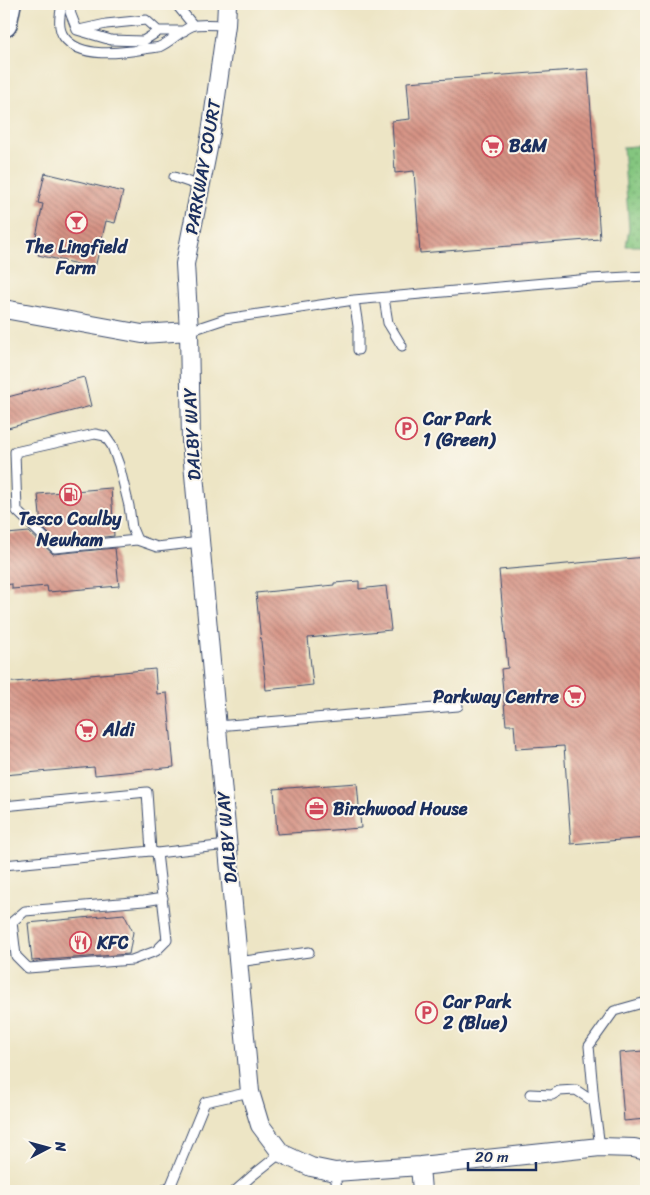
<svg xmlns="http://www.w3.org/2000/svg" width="650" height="1195" viewBox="0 0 650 1195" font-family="Sriracha,sans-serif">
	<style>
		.park { fill: url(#park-dots); stroke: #507a6e }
		.building { fill: url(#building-back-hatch) }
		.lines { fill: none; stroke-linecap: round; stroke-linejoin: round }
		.lane-casing { stroke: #3a4a6d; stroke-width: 11 }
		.street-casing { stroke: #3a4a6d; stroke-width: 20 }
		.secondary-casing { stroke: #3a4a6d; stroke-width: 28 }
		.lane { stroke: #fff; stroke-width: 9 }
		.street { stroke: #fff; stroke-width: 18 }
		.secondary { stroke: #fff; stroke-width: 25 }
		.labels { text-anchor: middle; stroke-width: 4; stroke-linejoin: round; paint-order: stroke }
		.poi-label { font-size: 18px; font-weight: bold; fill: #1b2f5e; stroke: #fbf7ec; text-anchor: start }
		.street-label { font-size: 18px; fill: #1b2f5e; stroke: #fbf7ec }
	</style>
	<defs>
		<pattern id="park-dots" width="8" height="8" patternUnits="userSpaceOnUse" patternTransform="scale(1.25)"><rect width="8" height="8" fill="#84c67f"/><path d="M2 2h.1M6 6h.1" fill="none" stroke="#6ba16b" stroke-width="1.8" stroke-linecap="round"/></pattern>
		<pattern id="building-back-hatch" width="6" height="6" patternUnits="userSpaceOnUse" patternTransform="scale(1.25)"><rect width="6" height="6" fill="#d69384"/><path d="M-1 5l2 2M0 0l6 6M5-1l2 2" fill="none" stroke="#ad786f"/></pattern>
	</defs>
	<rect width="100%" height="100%" fill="#fbf7ec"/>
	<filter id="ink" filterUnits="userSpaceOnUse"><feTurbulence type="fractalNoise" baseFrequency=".02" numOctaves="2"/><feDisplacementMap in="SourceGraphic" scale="10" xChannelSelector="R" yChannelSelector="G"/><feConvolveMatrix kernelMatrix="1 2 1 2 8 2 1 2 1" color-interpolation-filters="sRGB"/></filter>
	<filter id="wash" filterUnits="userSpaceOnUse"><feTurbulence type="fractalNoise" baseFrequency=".0096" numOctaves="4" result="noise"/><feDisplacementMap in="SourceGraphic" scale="20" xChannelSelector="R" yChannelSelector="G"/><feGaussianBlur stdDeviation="1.12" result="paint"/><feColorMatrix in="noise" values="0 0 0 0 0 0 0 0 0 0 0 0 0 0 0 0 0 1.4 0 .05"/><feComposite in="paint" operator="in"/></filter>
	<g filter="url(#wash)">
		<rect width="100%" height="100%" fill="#ede5c5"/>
		<!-- park -->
		<path class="park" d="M646,145V246H626L629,229L623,147Z"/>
		<g id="blocks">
			<!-- building -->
			<path class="building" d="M588,69L600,239L420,253L414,171L395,173L392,121L410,119L407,82Z
				M45,173L123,192L115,223L106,221L95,268L38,255L40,248L34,246L43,204L38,203Z
				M84,377L91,406L4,429V398Z
				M111,488L114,536L57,542L41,526L38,494Z
				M29,532L53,554L115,548L119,586L48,592L47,586L12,589V584L4,585V538H8L7,534Z
				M646,557V838L571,844L564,746L516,749L514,725H506L501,669L508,668L499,570Z
				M359,581V589L386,586L391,630L308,638L313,685L266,690L256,593L334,585V583Z
				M155,669L157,694L167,693L174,767L95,775L94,767L4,775V683Z
				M357,783L361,828L277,834L274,789Z
				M124,914L133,932L129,954L32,961L28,923Z
				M643,1051L644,1059H646V1119L624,1121L619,1053Z"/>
		</g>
	</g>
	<g filter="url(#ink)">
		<use href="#blocks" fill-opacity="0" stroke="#3a4a6d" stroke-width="1"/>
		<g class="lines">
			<defs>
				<path id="lane" d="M62,4C60,15 57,27 64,37C80,59 121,53 144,49C149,48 155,48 159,47C171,42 180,31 192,26C199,23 217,25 226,25
					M72,4L70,12L77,30L111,40L143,41L159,31H184
					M176,4L193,25
					M79,30L106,24L146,20L158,31
					M174,177L200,186
					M384,298L388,323L402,346
					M354,300L358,326V350
					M189,331L225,319L354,300L590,279L646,276
					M137,540L132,528L129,506L119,465L112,446L105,436L95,434L15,452L17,511L55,548L137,540L157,547L200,542
					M217,726L458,706
					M4,806L147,792L151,851
					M157,853L167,940L156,951L132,960L28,968L16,956L12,922L25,911L144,901L163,898
					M4,865L151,851L157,853L227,845
					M238,962L309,952
					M530,1094L552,1095L559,1091L576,1090L594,1102L600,1147
					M594,1102L589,1046L614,1011L646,1002
					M335,1172L337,1191
					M163,1191L171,1185L205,1102L250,1092
					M235,1191L252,1176L281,1153"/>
				<path id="street" d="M227,4L226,25L211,133L185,264L189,331L191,441L250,1092L260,1125L281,1153L311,1167L335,1172L420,1166L600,1147L634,1148L646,1151
					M4,309L142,334L189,331
					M420,1166L422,1191"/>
				<path id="secondary" d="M4,24L8,4"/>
			</defs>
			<!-- lane casing -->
			<use href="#lane" class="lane-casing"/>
			<!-- street casing -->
			<use href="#street" class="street-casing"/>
			<!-- secondary casing -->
			<use href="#secondary" class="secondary-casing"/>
			<!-- lane -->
			<use href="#lane" class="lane"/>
			<!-- street -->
			<use href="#street" class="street"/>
			<!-- secondary -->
			<use href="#secondary" class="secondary"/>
		</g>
	</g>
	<!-- icons -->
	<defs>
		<symbol id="supermarket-ring" viewBox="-11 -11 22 22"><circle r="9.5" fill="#fbf7ec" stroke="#d1495b" stroke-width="1.5"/><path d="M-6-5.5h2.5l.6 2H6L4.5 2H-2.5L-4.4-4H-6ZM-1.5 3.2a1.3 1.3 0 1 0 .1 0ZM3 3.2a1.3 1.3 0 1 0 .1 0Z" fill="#d1495b"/></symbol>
		<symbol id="bar-ring" viewBox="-11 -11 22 22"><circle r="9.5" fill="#fbf7ec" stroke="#d1495b" stroke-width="1.5"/><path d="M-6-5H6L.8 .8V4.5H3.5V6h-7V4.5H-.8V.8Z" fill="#d1495b"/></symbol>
		<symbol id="parking-ring" viewBox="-11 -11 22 22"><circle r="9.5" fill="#fbf7ec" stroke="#d1495b" stroke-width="1.5"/><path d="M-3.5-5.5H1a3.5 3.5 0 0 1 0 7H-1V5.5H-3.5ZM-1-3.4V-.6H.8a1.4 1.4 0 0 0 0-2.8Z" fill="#d1495b"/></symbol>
		<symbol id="fuel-ring" viewBox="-11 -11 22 22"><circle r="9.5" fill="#fbf7ec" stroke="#d1495b" stroke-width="1.5"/><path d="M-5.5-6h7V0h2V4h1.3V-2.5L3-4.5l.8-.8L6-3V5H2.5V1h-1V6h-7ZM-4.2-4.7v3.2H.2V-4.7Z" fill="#d1495b"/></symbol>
		<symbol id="office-ring" viewBox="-11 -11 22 22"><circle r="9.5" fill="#fbf7ec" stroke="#d1495b" stroke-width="1.5"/><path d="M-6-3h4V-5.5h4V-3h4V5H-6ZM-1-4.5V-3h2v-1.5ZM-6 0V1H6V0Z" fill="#d1495b"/></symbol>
		<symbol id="restaurant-ring" viewBox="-11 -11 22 22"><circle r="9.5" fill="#fbf7ec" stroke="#d1495b" stroke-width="1.5"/><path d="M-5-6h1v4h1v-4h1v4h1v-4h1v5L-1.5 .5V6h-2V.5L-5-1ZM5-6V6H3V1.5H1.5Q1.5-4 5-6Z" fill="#d1495b"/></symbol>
	</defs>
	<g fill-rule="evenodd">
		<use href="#supermarket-ring" x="480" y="134" width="25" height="25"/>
		<use href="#bar-ring" x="64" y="210" width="25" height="25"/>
		<use href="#parking-ring" x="394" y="416" width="25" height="25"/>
		<use href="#fuel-ring" x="58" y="482" width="25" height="25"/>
		<use href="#supermarket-ring" x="562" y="684" width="25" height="25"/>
		<use href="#supermarket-ring" x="74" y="718" width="25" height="25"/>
		<use href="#office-ring" x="304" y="796" width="25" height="25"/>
		<use href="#restaurant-ring" x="68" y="930" width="25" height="25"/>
		<use href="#parking-ring" x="414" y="1000" width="25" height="25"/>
	</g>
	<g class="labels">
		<!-- poi labels -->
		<g class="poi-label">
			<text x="509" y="152">B&amp;M</text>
			<text x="76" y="253" text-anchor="middle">The Lingfield<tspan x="76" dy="21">Farm</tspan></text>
			<text x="423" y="425">Car Park<tspan x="423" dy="21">1 (Green)</tspan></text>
			<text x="70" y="525" text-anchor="middle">Tesco Coulby<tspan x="70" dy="21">Newham</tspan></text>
			<text x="559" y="703" text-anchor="end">Parkway Centre</text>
			<text x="103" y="736">Aldi</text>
			<text x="333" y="815">Birchwood House</text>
			<text x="97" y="949">KFC</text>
			<text x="443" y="1008">Car Park<tspan x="443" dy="21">2 (Blue)</tspan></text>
		</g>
		<!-- street labels -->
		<g class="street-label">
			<text transform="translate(203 167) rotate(-80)" y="6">PARKWAY COURT</text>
			<text transform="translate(192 434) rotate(-93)" y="6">DALBY WAY</text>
			<text transform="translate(227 837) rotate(-95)" y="6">DALBY WAY</text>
		</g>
	</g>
	<!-- margin -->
	<rect width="650" height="1195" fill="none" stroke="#fbf7ec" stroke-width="20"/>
	<!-- north arrow -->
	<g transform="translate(48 1148) rotate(84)" stroke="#fbf7ec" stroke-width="4" paint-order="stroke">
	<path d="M0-4L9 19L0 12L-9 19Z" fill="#1b2f5e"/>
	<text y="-8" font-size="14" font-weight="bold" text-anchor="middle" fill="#1b2f5e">N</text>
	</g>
	<!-- scale -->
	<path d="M468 1162v8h68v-8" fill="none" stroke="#1b2f5e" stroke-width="2.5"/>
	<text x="475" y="1162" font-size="15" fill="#1b2f5e" stroke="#fbf7ec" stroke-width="4" paint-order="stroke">20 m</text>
</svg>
